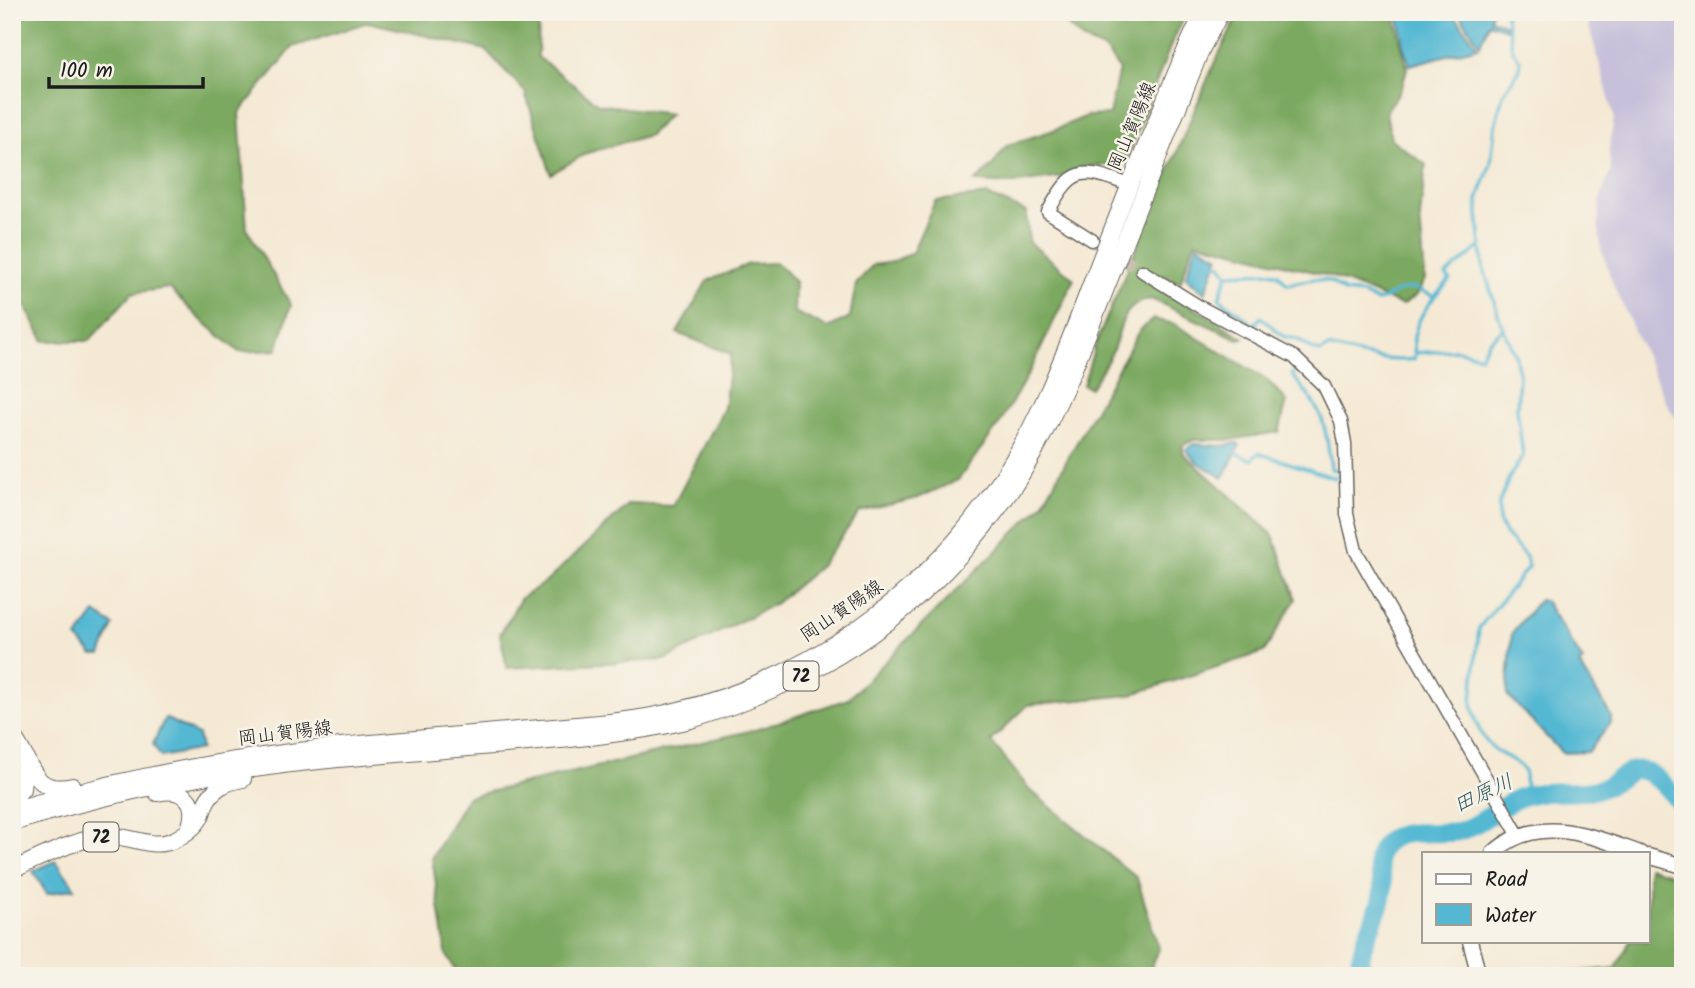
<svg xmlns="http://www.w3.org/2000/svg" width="1695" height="988" viewBox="0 0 1695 988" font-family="Kalam,'Klee One',sans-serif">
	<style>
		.industrial { fill: #c6c0da }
		.forest { fill: #7ca961; stroke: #4c623e; stroke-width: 2 }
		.water { fill: #55b8d3; stroke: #386a78; stroke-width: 2 }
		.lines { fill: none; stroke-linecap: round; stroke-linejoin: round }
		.stream { stroke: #55b8d3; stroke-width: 3.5 }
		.river { stroke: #55b8d3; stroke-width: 19 }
		.tertiary-tunnel { stroke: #c9c0af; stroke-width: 12; stroke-dasharray: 12 6; stroke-linecap: butt }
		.tertiary-casing { stroke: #68645c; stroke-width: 15 }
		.secondary-casing { stroke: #68645c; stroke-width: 17 }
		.primary-casing { stroke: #68645c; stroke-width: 18 }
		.tertiary { stroke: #fff; stroke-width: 12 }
		.secondary { stroke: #fff; stroke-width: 14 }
		.primary { stroke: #fff; stroke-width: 16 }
		.labels { text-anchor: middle; stroke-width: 5; stroke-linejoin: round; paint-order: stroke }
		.shield { fill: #f7f3e8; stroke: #5e5c59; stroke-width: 2 }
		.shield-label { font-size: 18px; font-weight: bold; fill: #1c1c1c }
		.street-label { font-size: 19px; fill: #1c1c1c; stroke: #f7f3e8 }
		.water-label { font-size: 21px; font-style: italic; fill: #335a65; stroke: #f7f3e8 }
	</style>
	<rect width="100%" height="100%" fill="#f7f3e8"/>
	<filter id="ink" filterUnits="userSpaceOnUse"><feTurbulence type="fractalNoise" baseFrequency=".0143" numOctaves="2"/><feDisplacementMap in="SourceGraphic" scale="14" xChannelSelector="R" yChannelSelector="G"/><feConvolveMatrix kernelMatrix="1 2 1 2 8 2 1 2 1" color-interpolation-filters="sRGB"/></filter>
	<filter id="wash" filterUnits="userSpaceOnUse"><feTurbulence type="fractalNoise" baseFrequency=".00686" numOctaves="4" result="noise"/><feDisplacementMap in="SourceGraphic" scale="28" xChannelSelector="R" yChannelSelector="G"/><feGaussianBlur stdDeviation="1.57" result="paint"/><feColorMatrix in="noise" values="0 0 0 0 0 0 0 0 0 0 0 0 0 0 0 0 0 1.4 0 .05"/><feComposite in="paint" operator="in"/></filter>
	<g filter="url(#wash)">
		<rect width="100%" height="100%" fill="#f4e9d4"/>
		<!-- industrial -->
		<path class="industrial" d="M1585,12H1683V428L1669,408L1614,286L1601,249L1598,222L1601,197L1611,170L1609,151L1614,116Z"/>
		<!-- forest -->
		<path class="forest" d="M12,12H539L538,57L598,104L670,114L649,135L587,153L551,174L525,92L486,50L368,22L293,47L239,113L247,229L291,305L277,350L239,352L199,318L169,288L132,293L89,341H44L12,282Z
			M1053,12H1187L1172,42L1128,156L1117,164L1079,168L1062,177L1011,184L975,182L992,166L1007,145L1051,131L1087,116L1109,115L1119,69L1105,50L1083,40Z
			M1240,12H1394L1407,68L1402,87L1386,112L1391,139L1426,165L1420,217L1425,279L1417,295L1402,305L1333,277L1195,241L1180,283L1142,267L1138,274L1244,338L1238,339L1151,299C1118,306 1123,329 1111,354C1105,366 1097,377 1090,388L1083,385L1096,343L1214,64Z
			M987,195L1026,212L1029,242L1074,279L1032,367L1000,423L958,480L918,498L860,512L820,566L776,603L665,660L507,668L500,634L521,598L547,581L629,504L673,506L724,408L731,354L677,333L707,281L749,264L777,263L795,282L794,312L828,328L850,317L856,284L873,265L892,262L912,253L935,201Z
			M1153,319L1174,324L1266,379L1287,401L1279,432L1229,440H1193L1183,445V453L1273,535L1296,599L1264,652L1130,695L1028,705L991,741L1030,790L1137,878L1159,949L1148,976H459L446,954L432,857L467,797L758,729L848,699L1042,505L1139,331Z
			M1648,867L1683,878V976H1572V972L1616,968L1630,941H1648Z"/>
		<!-- water -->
		<path class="water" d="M1398,12H1452L1478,47L1410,65L1405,52Z
			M1458,12H1492L1490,19L1505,24L1506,29L1489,23L1480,45Z
			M1197,244L1219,256L1205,293L1186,277Z
			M1236,443L1240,445L1223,478L1197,462L1186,450L1193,444L1222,446Z
			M1539,600L1545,601L1583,661L1579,664L1611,716V723L1588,752L1562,753L1507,695L1512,633Z
			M95,613L113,625L101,655H93L77,638Z
			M165,718L198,735L201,749L161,757L153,744Z
			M56,861L75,888L47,894L33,871Z"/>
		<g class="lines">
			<!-- stream -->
			<path class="stream" d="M1505,12L1513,51L1520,60V69L1503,94L1495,126L1491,163L1478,199V213L1483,266L1501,323L1515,354L1519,374L1517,409L1523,456L1509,478L1499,503V521L1505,534L1526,557L1528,567L1479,628L1472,701C1473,717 1481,740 1495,750C1503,756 1517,760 1523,769C1527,775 1525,788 1525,796
				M1212,262L1221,265L1228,274L1219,298L1254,325L1261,317L1284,337L1297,339L1313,350L1322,352L1328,347C1354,353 1387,363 1414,359C1416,352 1413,345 1414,337C1418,314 1434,296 1450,280L1446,275L1480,247
				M1228,274L1271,272L1278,274L1287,284L1314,279L1330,281L1345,292L1363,294L1376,301L1382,300L1401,290L1414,288L1433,296
				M1415,353L1457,350L1480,356L1489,341L1504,328
				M1233,452L1252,460L1258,453L1335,478L1341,474V471L1331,469C1325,421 1324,412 1292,375L1297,368"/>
			<!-- river -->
			<path class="river" d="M1362,976C1355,945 1377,924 1382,895C1387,872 1366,863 1388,841C1403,827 1440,836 1460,831C1480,825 1501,805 1521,797C1547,787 1579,797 1605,787C1616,783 1626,770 1638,770C1655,770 1672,795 1683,806"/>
		</g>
	</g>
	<g filter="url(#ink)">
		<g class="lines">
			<!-- tertiary-tunnel -->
			<path class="tertiary-tunnel" d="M1092,240L1142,271"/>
			<defs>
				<path id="tertiary" d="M1092,240L1048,212C1073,166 1081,167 1129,185
					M1142,271L1200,307L1294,357L1324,386L1341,421L1345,443L1347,514L1356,551L1519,836"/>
				<path id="secondary" d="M1493,853C1538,812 1591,836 1640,853
					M1648,856L1683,866
					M1470,941L1479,976"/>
				<path id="primary" d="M12,735C32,759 30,796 73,786
					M157,793C183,787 198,800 190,826
					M12,799L22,789L25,759
					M12,810C121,778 229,758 341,746C408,739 474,734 540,728C585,724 631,722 675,711C807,680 927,595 1000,481C1037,425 1061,363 1085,300C1109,236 1135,171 1162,107C1175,75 1187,43 1204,12
					M12,823C118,791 227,769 338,759C397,754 457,749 516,744C573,739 630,734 687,721C712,714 738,704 762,694C870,649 948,583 1014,486C1038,450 1055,410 1073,371L1201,50L1221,12
					M12,870C38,859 83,835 110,836C132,836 152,850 174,840C182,836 194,828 199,820C202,816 203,810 205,805C212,788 226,782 243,779"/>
			</defs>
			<!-- tertiary casing -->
			<use href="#tertiary" class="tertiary-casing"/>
			<!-- secondary casing -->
			<use href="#secondary" class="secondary-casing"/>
			<!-- primary casing -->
			<use href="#primary" class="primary-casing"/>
			<!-- tertiary -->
			<use href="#tertiary" class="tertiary"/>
			<!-- secondary -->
			<use href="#secondary" class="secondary"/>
			<!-- primary -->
			<use href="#primary" class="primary"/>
		</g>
	</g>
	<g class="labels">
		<!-- shield labels -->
		<g class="shield">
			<rect x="783.5" y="661.5" width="35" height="29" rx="5"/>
			<rect x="83.5" y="822.5" width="35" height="29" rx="5"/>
		</g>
		<g class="shield-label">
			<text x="801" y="682">72</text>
			<text x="101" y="843">72</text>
		</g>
		<!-- street labels -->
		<g class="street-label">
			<text transform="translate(1131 126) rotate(-67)" y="7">岡山賀陽線</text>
			<text transform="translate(841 610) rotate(-34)" y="7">岡山賀陽線</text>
			<text transform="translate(285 732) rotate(-7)" y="7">岡山賀陽線</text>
		</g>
		<!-- water labels -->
		<g class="water-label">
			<text transform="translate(1483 793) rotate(-25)" y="7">田原川</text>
		</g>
	</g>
	<!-- margin -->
	<rect width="1695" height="988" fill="none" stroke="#f7f3e8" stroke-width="42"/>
	<!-- legend -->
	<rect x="1422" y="852" width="228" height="91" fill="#f7f3e8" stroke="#9f9d96" stroke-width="2"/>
	<rect x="1436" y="874" width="35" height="10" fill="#ffffff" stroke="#9f9d96" stroke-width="2"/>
	<text x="1485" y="886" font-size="21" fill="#1c1c1c">Road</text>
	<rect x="1436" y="904" width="35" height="21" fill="#55b8d3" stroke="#9f9d96" stroke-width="2"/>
	<text x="1485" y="922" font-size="21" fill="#1c1c1c">Water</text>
	<!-- scale -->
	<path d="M49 77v10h154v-10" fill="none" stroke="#1c1c1c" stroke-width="3.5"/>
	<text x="60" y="77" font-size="21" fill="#1c1c1c" stroke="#f7f3e8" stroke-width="5" paint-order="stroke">100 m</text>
</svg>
